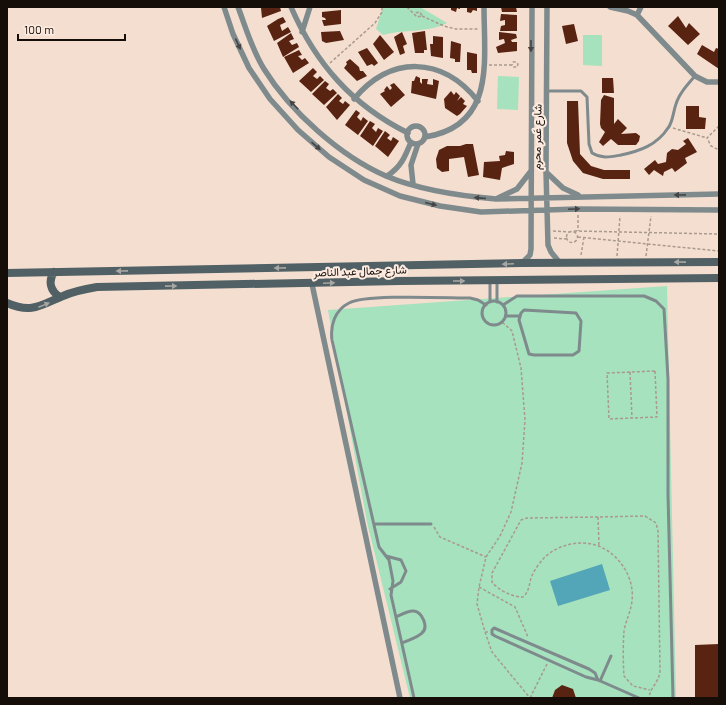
<svg xmlns="http://www.w3.org/2000/svg" width="726" height="705" viewBox="0 0 726 705" font-family="Barlow,Vazirmatn,sans-serif">
	<style>
		.green { fill: #a5e2bd }
		.water { fill: #53a6b7 }
		.building { fill: #592312 }
		.lines { fill: none; stroke-linecap: round; stroke-linejoin: round }
		.path { stroke: #aa998e; stroke-width: 1.5; stroke-dasharray: 3 2; stroke-linecap: butt }
		.service { stroke: #7f8a8d; stroke-width: 3 }
		.minor { stroke: #7f8a8d; stroke-width: 5.5 }
		.secondary { stroke: #506064; stroke-width: 8 }
		.oneway { fill: #444544 }
		.oneway2 { fill: #a7a6a2 }
		.labels { text-anchor: middle; stroke-width: 4; stroke-linejoin: round; paint-order: stroke }
		.street-label { font-size: 11px; fill: #140d08; stroke: #feece1 }
	</style>
	<rect width="100%" height="100%" fill="#f4ded0"/>
	<!-- green -->
	<path class="green" d="M383,7H420L447,23C428,33 404,29 383,35L376,29Z
		M583,35H602V66L583,65Z
		M498,76L519,77L518,110L497,109Z
		M667,286L676,698H410L367,522L328,310Z"/>
	<!-- water -->
	<path class="water" d="M602,564L610,590L558,606L550,581Z"/>
	<!-- building -->
	<path class="building" d="M265,7H280L281,11L262,18L261,8Z
		M451,7H460V9L457,8L456,12L451,10Z
		M467,7H477V11L473,10L471,13L467,12Z
		M501,7H516L517,12H502Z
		M341,10V24L324,26L322,20H326L325,18L322,17V12Z
		M501,14L517,15V31H500L501,26L505,25V20L500,21Z
		M678,16L686,28L689,23L700,34L688,45L668,26Z
		M283,17L286,22L280,25L282,31L288,27L291,32L274,41L267,26L278,19Z
		M574,24L578,41L566,44L562,26Z
		M340,31L344,40L326,43L322,41L321,32Z
		M425,31L427,50H424V53H415L412,33Z
		M402,32L407,44L403,46L405,53L400,55L394,37Z
		M499,32L516,34L517,38L511,40L512,42H517V51L498,53L496,47L505,43L504,39L499,40Z
		M291,33L294,39L289,41L292,45L297,43L299,47L283,57L277,43Z
		M380,35L394,52L384,60L373,44Z
		M433,36L443,37V58L431,56L430,44H433Z
		M451,41L461,44L460,62H455V59L450,58Z
		M702,45L714,52L716,48L719,49V69L697,54Z
		M367,48L378,63L374,66L372,64L367,66L358,52Z
		M299,50L302,55L298,56L302,60L305,58L309,63L293,73L284,57Z
		M467,52L477,54V73H472L471,70H467Z
		M350,59L359,67L360,71H363L367,76L357,81L344,68L347,64L346,62Z
		M313,68L317,72L313,76L317,79L320,76L324,80L311,92L299,81Z
		M416,76L420,78V82L422,84V79H428L427,84L433,85V79L439,81L436,99L411,93L412,81H414Z
		M602,78H613L614,93H602Z
		M325,81L329,84L326,88L330,91L333,89L337,93L324,105L312,94Z
		M394,83L405,95L391,107L380,94L385,91L384,90L387,86L390,90L392,88L390,85Z
		M451,91L454,95L456,92L460,96L457,101L461,97L465,101L463,104L467,106L460,114L457,116L445,108L444,99Z
		M338,94L342,98L339,101L343,104L345,101L350,105L337,120L326,107Z
		M604,95L614,98V124L618,119L627,128L621,134L636,133L640,136L639,141L636,145H618L611,139L603,146L599,142L605,132L601,128L600,124L601,100Z
		M567,101H578L580,154L591,166L604,170H630V179H603L583,173L573,161L567,143Z
		M686,106H699V117L706,118L705,129H686Z
		M356,110L360,113L357,117L361,121L363,117L368,121L358,135L345,125Z
		M370,121L375,124L372,128L376,132L378,128L383,131L373,146L360,136Z
		M385,131L390,135L387,138L391,141L393,137L399,141L388,157L375,146Z
		M688,138L697,152L685,158L687,163L675,172L672,168L664,172L663,176L654,170L649,175L644,169L655,160L658,164L666,162L667,153L672,149L678,150L686,144L683,141Z
		M466,144H473L479,175L468,177L464,157L449,159V171L442,172L437,168L436,159L439,150L447,146H460Z
		M506,151L514,152V164L502,168L500,180L483,177L484,162L500,161L499,156L505,155Z
		M719,644V698H695V645Z
		M562,685L573,689L576,698H552L555,690Z"/>
	<g class="lines">
		<!-- path -->
		<path class="path" d="M407,7L417,17L422,16L420,12L415,13
			M422,16L444,26L456,29H478
			M330,63L375,23L382,12V7
			M489,65H512L514,67H517L518,64L516,62H513L512,65
			M719,126L707,138L711,146L719,150
			M673,128L707,138
			M578,215V231
			M553,231L570,232
			M574,231L719,234
			M566.5 237a5.5 5.5 0 1 1 11 0a5.5 5.5 0 1 1-11 0Z
			M578,237L719,251
			M554,238L566,239
			M581,255L584,237
			M617,256L620,216
			M646,256L651,216
			M655,371L657,417L609,419L607,373Z
			M630,372L632,418
			M598,517L527,518L521,520L492,573V582C498,590 512,597 523,597C529,592 529,585 531,578C534,570 540,562 546,556C559,545 576,541 592,544C617,550 635,576 632,601C631,611 626,620 624,631C623,645 623,662 624,676L633,686L650,690
			M434,527L440,537L486,557
			M599,545L598,517L645,516L656,523L658,531L660,671C659,683 650,687 649,698
			M479,587L515,607L528,637
			M485,632L492,652L530,698
			M488,632H485L477,604L479,587L486,557L500,536L511,512L522,463L525,420L521,368L512,331L502,322
			M530,698L547,664"/>
		<!-- service -->
		<path class="service" d="M547,91H581L587,97L589,144L592,153C602,159 610,157 621,155C640,151 657,145 668,128C673,122 673,112 676,104C679,94 687,85 695,76
			M490,280V302
			M497,282V302
			M482 313a12 12 0 1 1 24 0a12 12 0 1 1-24 0Z
			M503,305L517,296H644L656,301L664,309L668,379V494L673,698
			M524,310L576,313L581,321L579,351L573,355H534L529,354L519,320L521,313Z
			M506,316H519
			M374,524H431
			M386,556L401,560L406,571L401,582L390,589
			M396,617C401,615 408,610 414,611C422,612 429,627 422,633C417,638 408,640 402,643
			M494,628L589,669L595,673L598,680L586,677L495,636L492,634V630Z
			M598,680L639,698
			M600,681L611,656
			M414,698L391,595L393,581L389,560L379,547L332,340C330,325 335,310 349,303C365,294 447,298 470,298L478,300L486,305"/>
		<!-- minor -->
		<path class="minor" d="M224,7L233,34L249,68L270,99L298,130L329,157L364,180L400,196L440,206L481,212L577,209L719,210
			M238,7C246,28 252,50 264,69C290,111 340,156 386,176C419,190 461,196 496,199L719,194
			M291,7C316,64 352,105 408,133
			M547,7L546,172L548,245L551,252L560,263
			M610,7L628,11L637,15L695,76L707,82H719
			M637,15L641,7
			M302,32L310,7
			M354,99C391,55 442,56 478,101
			M407 135a9 9 0 1 1 18 0a9 9 0 1 1-18 0Z
			M425,137C496,126 484,61 484,7
			M546,172L563,188L578,195
			M387,176C401,167 405,157 411,142
			M413,184L411,165L418,144
			M498,198L517,189L531,171
			M522,263L530,255L531,249L532,7
			M312,284L400,698"/>
		<!-- secondary -->
		<path class="secondary" d="M54,272C48,281 50,291 60,297
			M7,273L522,263L719,262
			M7,303C32,314 41,305 63,296C74,291 85,289 97,287L400,281L719,278"/>
	</g>
	<!-- one-way arrows -->
	<defs><path id="oneway-solid" d="M-6-.8H1V-3.2L6.5 0L1 3.2V.8H-6Z"/></defs>
	<g class="oneway">
		<use href="#oneway-solid" transform="translate(238 44) rotate(65)"/>
		<use href="#oneway-solid" transform="translate(531 46) rotate(90)"/>
		<use href="#oneway-solid" transform="translate(294 105) rotate(-134)"/>
		<use href="#oneway-solid" transform="translate(316 146) rotate(41)"/>
		<use href="#oneway-solid" transform="translate(680 195) rotate(179)"/>
		<use href="#oneway-solid" transform="translate(480 198) rotate(-175)"/>
		<use href="#oneway-solid" transform="translate(431 204) rotate(14)"/>
		<use href="#oneway-solid" transform="translate(574 209) rotate(-2)"/>
	</g>
	<g class="oneway2">
		<use href="#oneway-solid" transform="translate(680 262) rotate(-179)"/>
		<use href="#oneway-solid" transform="translate(508 264) rotate(178)"/>
		<use href="#oneway-solid" transform="translate(280 268) rotate(179)"/>
		<use href="#oneway-solid" transform="translate(122 271) rotate(179)"/>
		<use href="#oneway-solid" transform="translate(459 281)"/>
		<use href="#oneway-solid" transform="translate(329 283) rotate(-2)"/>
		<use href="#oneway-solid" transform="translate(171 286) rotate(-1)"/>
		<use href="#oneway-solid" transform="translate(44 305) rotate(-22)"/>
	</g>
	<g class="labels">
		<!-- street labels -->
		<g class="street-label">
			<text transform="translate(537 137) rotate(-89)" y="4">شارع عَمر محرم</text>
			<text transform="translate(360 271) rotate(-2)" y="4">شارع جمال عبد الناصر</text>
		</g>
	</g>
	<!-- border -->
	<rect width="726" height="705" fill="none" stroke="#140d08" stroke-width="16"/>
	<!-- scale -->
	<path d="M18 34v6h107v-6" fill="none" stroke="#140d08" stroke-width="2"/>
	<text x="24" y="34" font-size="12" fill="#140d08" stroke="#feece1" stroke-width="3" paint-order="stroke">100 m</text>
</svg>
